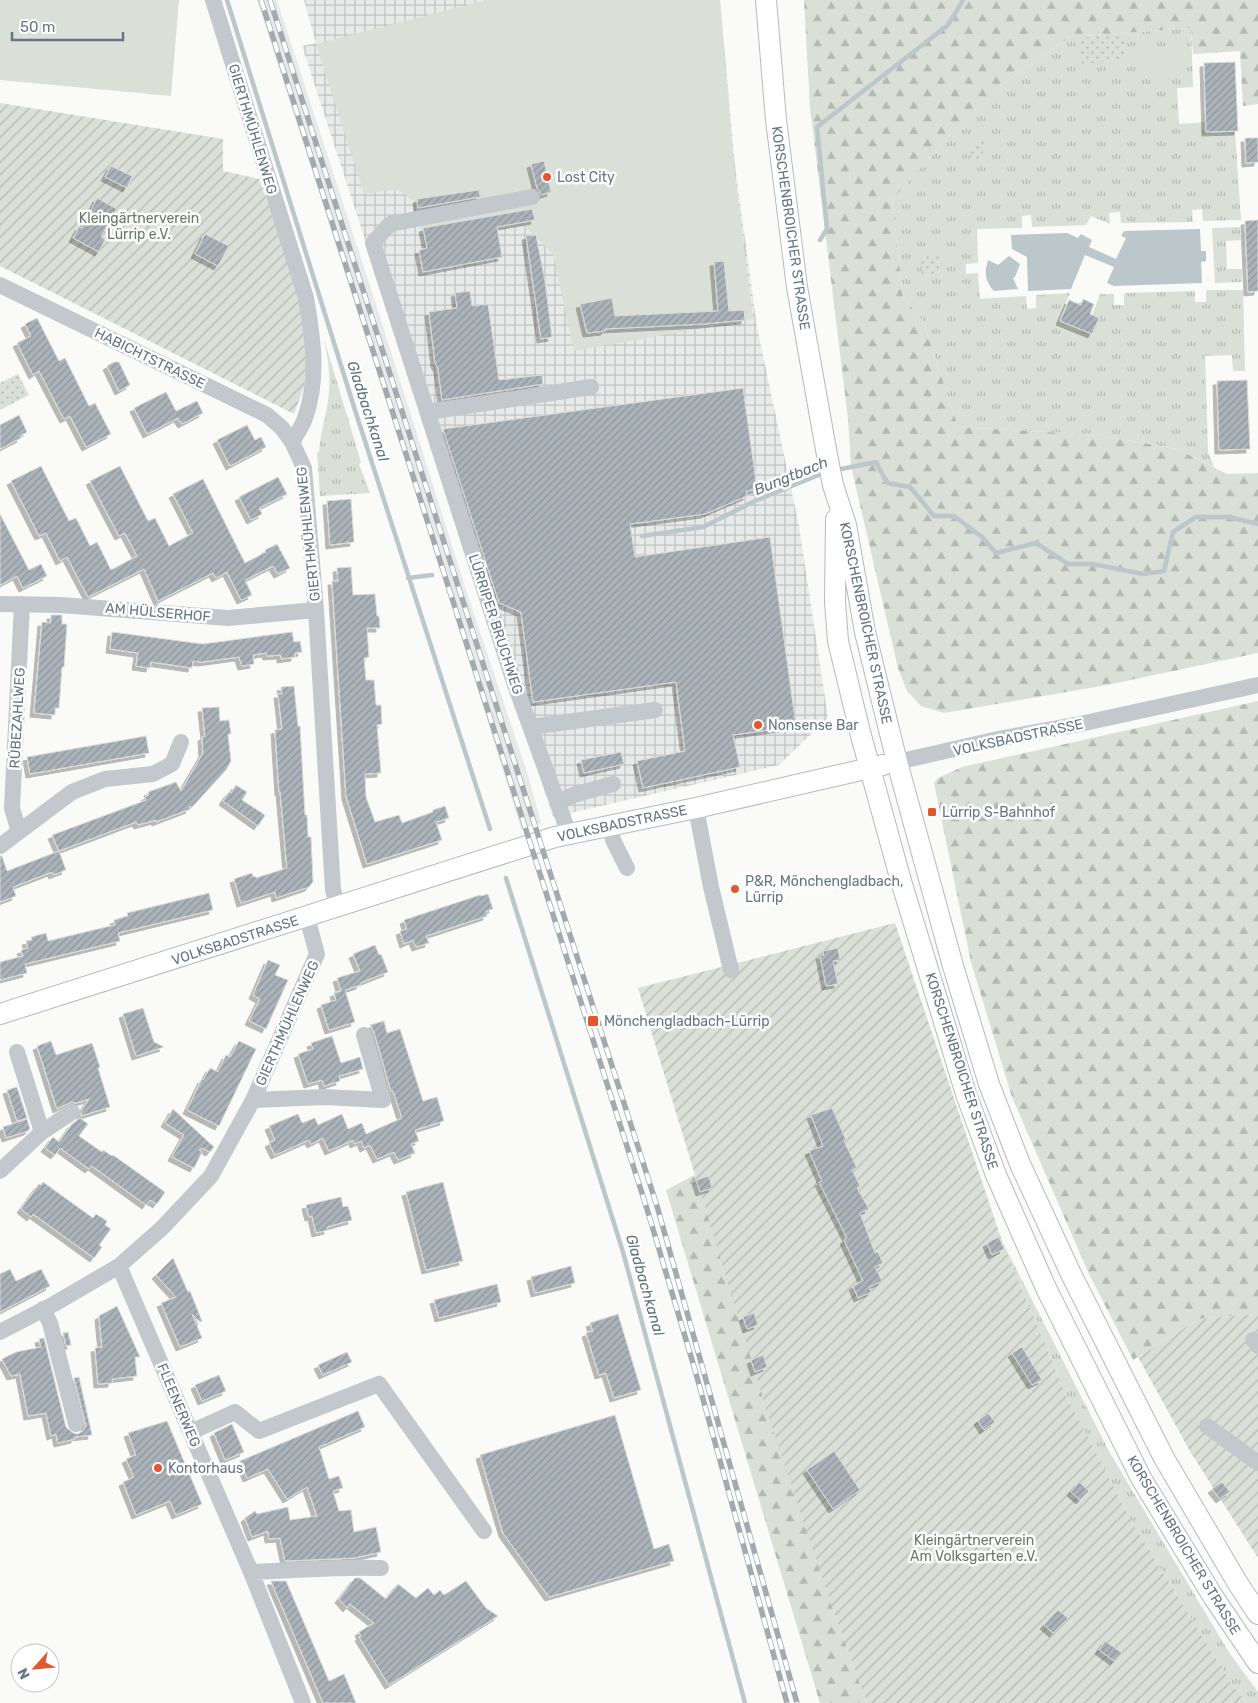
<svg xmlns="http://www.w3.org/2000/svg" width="1258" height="1703" viewBox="0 0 1258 1703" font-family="Rubik,sans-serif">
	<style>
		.built { fill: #e8e9e9 }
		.industrial { fill: url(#industrial-grid) }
		.grass { fill: url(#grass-tufts) }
		.forest { fill: url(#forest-firs) }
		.park { fill: url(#park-dots) }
		.garden { fill: url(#garden-furrows) }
		.pitch { fill: #dadfd7 }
		.water { fill: #bbc7cb }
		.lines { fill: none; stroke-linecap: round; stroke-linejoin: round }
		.stream { stroke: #bbc7cb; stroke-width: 4.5 }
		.building { fill: url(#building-hatch); stroke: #dcdcda; filter: url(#shadow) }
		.major-casing { stroke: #b5babe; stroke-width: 22 }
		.minor { stroke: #c3c8cc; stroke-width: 16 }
		.major { stroke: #fff; stroke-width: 20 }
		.rail-casing { stroke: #a2aab0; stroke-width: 5.5 }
		.rail { stroke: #fff; stroke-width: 4; stroke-dasharray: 11; stroke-linecap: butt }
		.poi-dot { fill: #e4572e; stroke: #fff; stroke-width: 2 }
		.labels { text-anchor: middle; stroke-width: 5; stroke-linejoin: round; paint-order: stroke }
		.street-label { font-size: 14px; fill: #657683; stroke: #fff }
		.poi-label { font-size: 14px; fill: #657683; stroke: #fff; text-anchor: start }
		.park-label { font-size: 14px; fill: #687a64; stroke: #fff }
		.water-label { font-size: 15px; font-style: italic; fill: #60757c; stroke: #fff }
	</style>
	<defs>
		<pattern id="industrial-grid" width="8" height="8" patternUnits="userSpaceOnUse" patternTransform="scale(1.25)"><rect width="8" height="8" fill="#e8e9e9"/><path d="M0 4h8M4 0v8" fill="none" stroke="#c0c1c2"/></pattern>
		<pattern id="grass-tufts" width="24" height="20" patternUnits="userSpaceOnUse" patternTransform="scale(1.25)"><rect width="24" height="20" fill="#dadfd7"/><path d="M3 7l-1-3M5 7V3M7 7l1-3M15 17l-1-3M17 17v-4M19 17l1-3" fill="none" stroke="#b4b9b4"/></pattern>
		<pattern id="forest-firs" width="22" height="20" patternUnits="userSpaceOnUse" patternTransform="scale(1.25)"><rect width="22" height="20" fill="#dadfd7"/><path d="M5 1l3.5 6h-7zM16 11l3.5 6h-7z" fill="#b4b9b4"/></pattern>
		<pattern id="park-dots" width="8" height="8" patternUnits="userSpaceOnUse" patternTransform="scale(1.25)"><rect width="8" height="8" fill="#dadfd7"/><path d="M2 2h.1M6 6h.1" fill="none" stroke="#b4b9b4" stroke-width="1.8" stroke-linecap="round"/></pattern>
		<pattern id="garden-furrows" width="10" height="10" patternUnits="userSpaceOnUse" patternTransform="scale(1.25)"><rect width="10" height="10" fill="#dadfd7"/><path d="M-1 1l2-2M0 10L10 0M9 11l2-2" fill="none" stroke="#b4b9b4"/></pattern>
		<pattern id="building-hatch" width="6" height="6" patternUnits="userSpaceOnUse" patternTransform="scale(1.25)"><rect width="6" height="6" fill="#aab3b9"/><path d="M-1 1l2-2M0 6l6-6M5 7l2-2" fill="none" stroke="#8e969c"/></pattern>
		<filter id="shadow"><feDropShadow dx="-4" dy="4" stdDeviation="0" flood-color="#0004"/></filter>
	</defs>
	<rect width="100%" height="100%" fill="#fafaf8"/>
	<!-- built -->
	<path class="built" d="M257,0H277L382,323L467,593L528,775L541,823L521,829L450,600Z"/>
	<!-- industrial -->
	<path class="industrial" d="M304,0H720L735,166L757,327L799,526L828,718L779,765L553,817L302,46L316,43Z"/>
	<!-- grass -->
	<path class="grass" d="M1191,28L1193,87L1177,88L1179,124L1206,122L1207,132H1235L1241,220L1203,221L1202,209L1192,210L1193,222L1121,223L1120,212L1109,213L1110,224L1091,216L1086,225L1032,227L1031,215L1022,216V228L977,229L978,263L966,264V274L978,273L980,299L1026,296L1027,309L1036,308V295L1070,293L1059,320L1092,334L1099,318L1092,315L1100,294H1114V305H1124V293L1195,291V302H1206V290H1243L1245,371H1233L1232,355L1205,356L1208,452L1214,467L1177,449L1098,435L958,427L923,321L903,297L892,200L946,139L1005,82L1070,37Z
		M1240,227L1241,240L1226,241L1227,269H1242V282L1215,283L1212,228Z
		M324,339L361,462L359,464L370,493L320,496L317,452L319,453C320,432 328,412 329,391C331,373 327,356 324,339Z
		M1002,1241L1111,1455L1230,1654L1258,1692V1703H1247L1231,1683L1132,1522L1066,1395Z"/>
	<!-- forest -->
	<path class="forest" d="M804,0H1258V104L1243,106L1240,51L1193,54L1191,28L1070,37L1005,82L946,139L892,200L903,297L923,321L958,427L1098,435L1177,449L1227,474L1258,473V653L1107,685L944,713L921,706L907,691L898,668L851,466L848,419L810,107Z
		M1258,701V1314L1199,1319L1133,1360L1089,1274L1012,1097L971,962L934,783L938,778L962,767Z
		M695,1175L828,1595L867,1703H820L666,1190Z"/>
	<!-- park -->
	<path class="park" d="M1124,34L1126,60L1082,64L1080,38Z
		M980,138L987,143L981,157L973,161L970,150Z
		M921,254H941L940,276H922Z
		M18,374L29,395L0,410V383Z"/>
	<!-- garden -->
	<path class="garden" d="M0,103L223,139V171L259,179L285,250L309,339L304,387L294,414L0,266Z
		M895,923L1002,1241L1066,1395L1132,1522L1231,1683L1247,1703H867L828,1595L771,1424L638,988Z
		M1258,1314V1558L1191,1453L1138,1357L1199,1319Z"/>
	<!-- pitch -->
	<path class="pitch" d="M0,0H179L171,96L0,80Z
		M487,0H720L734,166L753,319L574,351L553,254L523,225L423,242L416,203L397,189L364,194L316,44Z
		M1182,49L1184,75L1139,78L1137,52Z"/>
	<!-- water -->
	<path class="water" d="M1200,229L1201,251H1206V261L1201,262L1202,283L1114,286L1107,283L1114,267L1085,255L1071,289L1028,291L1027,257L1012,249L1011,235L1067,233L1078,238L1081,234L1092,240L1089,247L1116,259L1126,238L1121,236L1124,231Z
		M1009,256L1020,264L1015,277L1013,278L1018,289L994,291C985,281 984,273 988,260L998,265Z"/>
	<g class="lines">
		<!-- stream -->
		<path class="stream" d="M227,0L354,407L490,829
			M820,240L827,229L817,127L948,25L963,0
			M836,470L876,462L887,483L910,487L934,516H954L982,537L996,553L1036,543L1068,564H1093L1143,574L1164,571L1173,532L1196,517H1229L1258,524
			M642,536L703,527L755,501L826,472
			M408,578L432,575
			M506,878L623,1252L745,1703"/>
	</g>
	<!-- building -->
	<path class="building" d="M1235,62L1238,131L1206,132L1204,63Z
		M1245,138H1258V162L1246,163Z
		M544,161L551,192L542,195L537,188L531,164Z
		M111,166L132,176L127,188L105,177Z
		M479,190L480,196L507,192L418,208L417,199Z
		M97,198L117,209L101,237L105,239L99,252L73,238L79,227L82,228Z
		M532,209L535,220L497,227L502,257L423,272L419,250L427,248L423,228Z
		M1258,220V291L1248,292L1245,221Z
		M205,234L229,246L218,266L195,254Z
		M536,235L545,281L552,337L541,339L526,236Z
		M724,261L729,311L744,310L745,320L704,324L605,329V331L587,333L580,304L612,298L615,316L718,311L714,262Z
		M470,291L472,306L488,304L499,380L542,375L543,384L442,400L438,369L435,363L429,312L457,308L455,293Z
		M1083,299L1094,304L1090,314L1099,318L1092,334L1060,321L1069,300L1081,305Z
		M37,318L59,361L65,358L89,406L95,403L111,434L86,447L70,416L64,419L39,371L33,375L17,343L31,336L25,324Z
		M114,362H119L130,385L119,391L107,366Z
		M1247,380L1250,449L1219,450L1217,381Z
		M743,388L757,489L746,491L747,496L705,514L630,524L635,557L770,537L796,726L733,735L740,767L643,788L637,761L685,751L676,682L533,702L521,612L499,603L443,429Z
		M166,392L176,411L197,401L203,413L182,424L178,418L147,434L134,408Z
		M19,415L27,432L20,436L21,438L0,449V425Z
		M247,425L255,440L261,437L266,447L230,466L217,440Z
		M41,466L69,521L76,518L90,546L97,542L111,570L137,556L125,533L119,536L90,481L120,466L148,521L155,518L169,546L193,533L173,494L203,479L245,563L266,552L265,550L277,544L290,568L278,574L273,566L245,580L252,595L241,600L227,572L216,578L213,573L158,601L144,569L88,597L67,557L60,561L46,533L39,536L11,481Z
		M278,477L287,494L259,508L262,514L251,520L239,497Z
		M351,499L354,542L330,545L327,501Z
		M0,514L29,570L41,564L47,576L23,588L17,576L0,585Z
		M351,567L353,595L375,594L377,616H379L380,628H367L369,657L364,658L366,680H374L376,705H381L382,724L377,725L381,773L365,774L366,797L375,822L399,815L402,823L433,812V810L445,806L449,818L436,822L442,840L367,864L346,796L332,581H338L337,568Z
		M51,615H62V624H67L64,667H62L59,708H55V715L34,713L42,622L51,623Z
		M112,632L203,644L292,632L294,642L300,641L302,652L295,653V657L281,659V655L267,656L266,653L253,655L254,664L242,666L239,657L202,662L193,661L192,668L151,662L150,668L136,666L138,653L110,649Z
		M294,686L298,726H300L305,815H307L308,837H311L313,882L309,887L276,898L275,892L241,903L234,879L252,873L253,877L255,876L256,878L287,868L280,791L279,792L275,730L282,729L278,694H282L281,687Z
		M219,707L220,721L229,720L231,734H228L231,761L226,770L193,806L189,807L190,809L156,822V820L138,825L136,822L59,851L66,870L53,875L52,872L13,887L16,896L0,902V856H2L7,871L59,851L52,835L144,801L146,800L145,797L149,795L148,792L176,782L181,791L203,753L202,737L205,736L202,708Z
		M146,736L149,753L30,774L27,757Z
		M621,752L624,764L584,773L581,760Z
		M236,785L247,792L242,800L265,815L258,826L223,801L229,792L231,793Z
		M209,893L213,910L118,933L120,941L25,964L27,973L0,980V962L23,956L21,950L28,948L26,941L32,940L31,937L46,933L48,941L102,928L115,925L114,920L128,916L127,913Z
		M488,894L493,909L486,911L487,916L426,936L429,943L416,947L413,940L404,944L400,931L407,929L404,920L480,895L481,896Z
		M375,945L379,955L381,954L388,972L360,983V985L345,990L355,1022L329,1030L321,1005L336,1000L334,993L341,991L337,978L360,971L353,954Z
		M838,948L840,960L833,961L838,984L826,986L820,955H824L823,951Z
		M268,960L280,965L275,975L288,980L266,1029L249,1021L260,999L253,995Z
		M143,1008L154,1042L164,1047L136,1056L123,1014Z
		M384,1021L387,1033L400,1029L423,1101L437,1097L444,1121L415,1130L419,1141L411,1144L415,1153L398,1160L394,1152L377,1159L370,1145L364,1148L361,1141L354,1144L353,1140L329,1151L323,1138L311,1144L309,1140L275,1155L269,1143L275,1140L269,1126L298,1114L302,1123L315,1118L318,1125L342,1114L348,1129L362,1123L366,1134L402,1118L393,1091H391L374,1032L370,1025Z
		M332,1036L341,1063L360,1057L363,1069L339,1076L340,1081L324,1086L322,1080L308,1084L298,1054L313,1049L311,1043Z
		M51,1041L56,1055L92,1043L100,1067L98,1068L110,1107L81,1116L82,1110L89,1099L76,1103L71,1102L57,1109L37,1046Z
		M239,1041L256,1049L219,1126L187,1110L202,1079L203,1080L210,1068L218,1072L226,1055L230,1057Z
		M17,1087L27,1118L17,1121L7,1090Z
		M832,1108L846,1140L844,1141L857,1168L852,1170L860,1186L857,1188L869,1209L860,1213L875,1253L878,1252L883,1263L875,1267L882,1281L869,1287L871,1292L858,1298L853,1286L863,1281L844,1240L847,1238L819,1182L822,1181L809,1151L823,1146L811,1115Z
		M173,1109L214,1147L210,1152L202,1148L199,1150L202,1152L194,1168L172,1157L184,1135L165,1123Z
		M80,1118L88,1124L79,1136L102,1152L103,1150L112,1156L113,1155L165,1192L157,1204L150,1200L146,1205L92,1166L89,1169L60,1148L55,1155L45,1148L53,1137L59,1142L72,1124Z
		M27,1119L30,1129L28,1131L6,1138L3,1127Z
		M709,1176L712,1188L700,1192L696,1180Z
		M43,1182L93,1218L96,1214L107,1221L105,1225L111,1229L99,1245L102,1247L94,1258L33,1214L31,1217L21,1209L39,1184L41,1185Z
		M443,1182L463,1261L426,1270L406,1192Z
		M341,1197L343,1207L348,1206L352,1220L327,1227L328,1230L316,1233L312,1216L309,1217L306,1205Z
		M999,1237L1004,1249L992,1255L987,1243Z
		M173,1258L188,1292L190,1291L202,1321L200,1322L192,1314L202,1338L180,1347L161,1303L176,1297L156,1275Z
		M571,1266L575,1283L535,1293L531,1277Z
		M10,1269L16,1281L41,1269L50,1286L0,1312V1274Z
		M497,1284L501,1302L439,1318L434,1300Z
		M117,1306L140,1357H135L137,1376L112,1379V1383L98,1384L95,1348L102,1347L99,1316Z
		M754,1313L758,1325L747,1329L743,1317Z
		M618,1314L641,1390L614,1398L606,1373L599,1375L586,1333L593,1331L590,1323Z
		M68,1332L71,1345L66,1346L63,1333Z
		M44,1338L66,1427L73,1433L78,1434L83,1431L86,1426L74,1378L79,1377L92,1435L75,1437V1439L58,1443L56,1434L51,1436L46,1413L28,1416L20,1374L11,1376L2,1359L16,1352L41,1347L39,1339Z
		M1022,1347L1042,1380L1032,1385L1012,1353Z
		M347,1352L352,1362L323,1375L318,1365Z
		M763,1355L767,1367L755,1372L751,1360Z
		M219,1375L226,1391L202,1401L195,1385Z
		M358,1411L365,1427L319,1447L329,1479L339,1476L343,1488L333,1491L339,1511L351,1510L354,1532L376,1527L381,1552L354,1558L285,1561L280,1538L269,1539L268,1531L252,1537L245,1518L255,1511L257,1514L288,1507L290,1520L317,1516L307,1487L287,1499L268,1469L247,1478L240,1461Z
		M988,1413L995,1422L984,1430L978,1421Z
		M615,1415L654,1549L669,1544L674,1561L549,1597L503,1533L480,1455Z
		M167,1421L202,1504L176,1515L170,1501L136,1515L123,1482L134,1477L126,1459L136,1455L128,1433Z
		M232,1424L244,1452L225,1460L214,1433Z
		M834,1451L860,1490L833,1509L807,1470Z
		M1079,1482L1089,1491L1080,1500L1071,1492Z
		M1222,1482L1230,1492L1220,1499L1212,1489Z
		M355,1578H360L386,1599L398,1584L416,1598L428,1588L434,1595L440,1590L444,1595L466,1581L486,1608L498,1616L389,1685L359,1637L361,1636L359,1632L374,1623L350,1604L347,1608L339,1599Z
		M271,1581H286L329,1681L344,1674L356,1703H323Z
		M1058,1610L1068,1618L1053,1633L1044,1625Z
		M1105,1641L1122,1653L1114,1661L1099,1650Z"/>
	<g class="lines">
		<defs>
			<path id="major" d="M766,0L776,120L797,287L827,455L833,485L846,525L865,632L897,762L953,966L989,1084L1020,1164L1071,1274L1164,1458L1237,1582L1258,1614
				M836,519L835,602L838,641L860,732L901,881L966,1094L996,1175L1046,1288L1141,1478L1214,1598L1258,1663
				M0,1014L555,837L696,808L883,765"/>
		</defs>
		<!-- major casing -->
		<use href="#major" class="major-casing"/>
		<!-- minor -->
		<path class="minor" d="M213,0L306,298C313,338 319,379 305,418C302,427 296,435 292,442
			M532,197L390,224L373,243L514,682L569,834
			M0,285L267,415L282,428L292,442L304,468L316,610L333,890L338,907
			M428,412L591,387
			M0,604L61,605L228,618L316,610
			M531,727L655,710
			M897,762L998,739L1080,724L1258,685
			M558,802L573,795L613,784
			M696,808L711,887L731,970
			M610,827L613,840L627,868
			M19,832L12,808L22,604
			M0,846L72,792L105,779L153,774L172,764L181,742
			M253,1100L324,1097L383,1100L364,1035
			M42,1132L72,1112
			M0,1171L42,1132L17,1052
			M119,1266L251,1572L303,1703
			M43,1309L50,1323L76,1424
			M0,1332L54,1304L119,1266L162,1228L211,1176L253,1100L317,954L307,917
			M1253,1340L1258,1346
			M1207,1426L1258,1463
			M191,1432L235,1412L259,1431L379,1384L484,1531
			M251,1572C295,1571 338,1566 381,1568"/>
		<!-- major -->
		<use href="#major" class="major"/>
		<defs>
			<path id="rail" d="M261,0L647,1209L695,1370L787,1703
				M270,0L657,1206L797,1703"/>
		</defs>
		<!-- rail casing -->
		<use href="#rail" class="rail-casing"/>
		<!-- rail -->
		<use href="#rail" class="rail"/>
	</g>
	<!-- markers -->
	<g class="poi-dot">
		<circle cx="547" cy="177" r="5"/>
		<circle cx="758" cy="725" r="5"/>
		<rect x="927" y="807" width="10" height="10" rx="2.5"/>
		<circle cx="735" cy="889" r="5"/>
		<rect x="587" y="1015" width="12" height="12" rx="2.5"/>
		<circle cx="158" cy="1468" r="5"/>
	</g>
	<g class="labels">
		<!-- street labels -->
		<g class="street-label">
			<text transform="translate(253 129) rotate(73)" y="5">GIERTHMÜHLENWEG</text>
			<text transform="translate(791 228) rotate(82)" y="5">KORSCHENBROICHER STRASSE</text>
			<text transform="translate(150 358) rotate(26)" y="5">HABICHTSTRASSE</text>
			<text transform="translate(308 534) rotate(-96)" y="5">GIERTHMÜHLENWEG</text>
			<text transform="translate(158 612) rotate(5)" y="5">AM HÜLSERHOF</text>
			<text transform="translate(866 623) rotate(78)" y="5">KORSCHENBROICHER STRASSE</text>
			<text transform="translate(496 624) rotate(72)" y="5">LÜRRIPER BRUCHWEG</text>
			<text transform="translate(17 718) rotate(-87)" y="5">RÜBEZAHLWEG</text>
			<text transform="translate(1018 737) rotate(-12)" y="5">VOLKSBADSTRASSE</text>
			<text transform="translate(622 823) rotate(-12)" y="5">VOLKSBADSTRASSE</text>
			<text transform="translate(235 940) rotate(-18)" y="5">VOLKSBADSTRASSE</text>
			<text transform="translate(287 1023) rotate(-66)" y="5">GIERTHMÜHLENWEG</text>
			<text transform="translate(962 1071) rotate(72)" y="5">KORSCHENBROICHER STRASSE</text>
			<text transform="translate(179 1405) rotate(67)" y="5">FLEENERWEG</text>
			<text transform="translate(1184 1545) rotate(59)" y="5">KORSCHENBROICHER STRASSE</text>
		</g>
		<!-- poi labels -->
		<g class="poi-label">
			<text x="557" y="182">Lost City</text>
			<text x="768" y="730">Nonsense Bar</text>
			<text x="942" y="817">Lürrip S-Bahnhof</text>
			<text x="745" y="886">P&amp;R, Mönchengladbach,<tspan x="745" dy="16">Lürrip</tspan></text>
			<text x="604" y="1026">Mönchengladbach-Lürrip</text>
			<text x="168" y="1473">Kontorhaus</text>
		</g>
		<!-- park labels -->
		<g class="park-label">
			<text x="139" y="223">Kleingärtnerverein<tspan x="139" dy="16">Lürrip e.V.</tspan></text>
			<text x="974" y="1545">Kleingärtnerverein<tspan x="974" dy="16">Am Volksgarten e.V.</tspan></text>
		</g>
		<!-- water labels -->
		<g class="water-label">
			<text transform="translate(368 411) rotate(72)" y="5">Gladbachkanal</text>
			<text transform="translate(791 476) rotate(-22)" y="5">Bungtbach</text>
			<text transform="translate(645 1285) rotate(74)" y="5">Gladbachkanal</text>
		</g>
	</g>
	<!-- north arrow -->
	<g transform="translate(35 1668) rotate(243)"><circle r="24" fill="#ffffff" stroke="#c1c8cd"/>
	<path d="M0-4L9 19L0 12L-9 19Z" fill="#e4572e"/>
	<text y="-8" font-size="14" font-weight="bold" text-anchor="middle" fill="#657683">N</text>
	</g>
	<!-- scale -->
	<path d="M12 32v8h111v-8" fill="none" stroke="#657683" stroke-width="2.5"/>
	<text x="20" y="32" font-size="15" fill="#657683" stroke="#ffffff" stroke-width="4" paint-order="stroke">50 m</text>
</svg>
